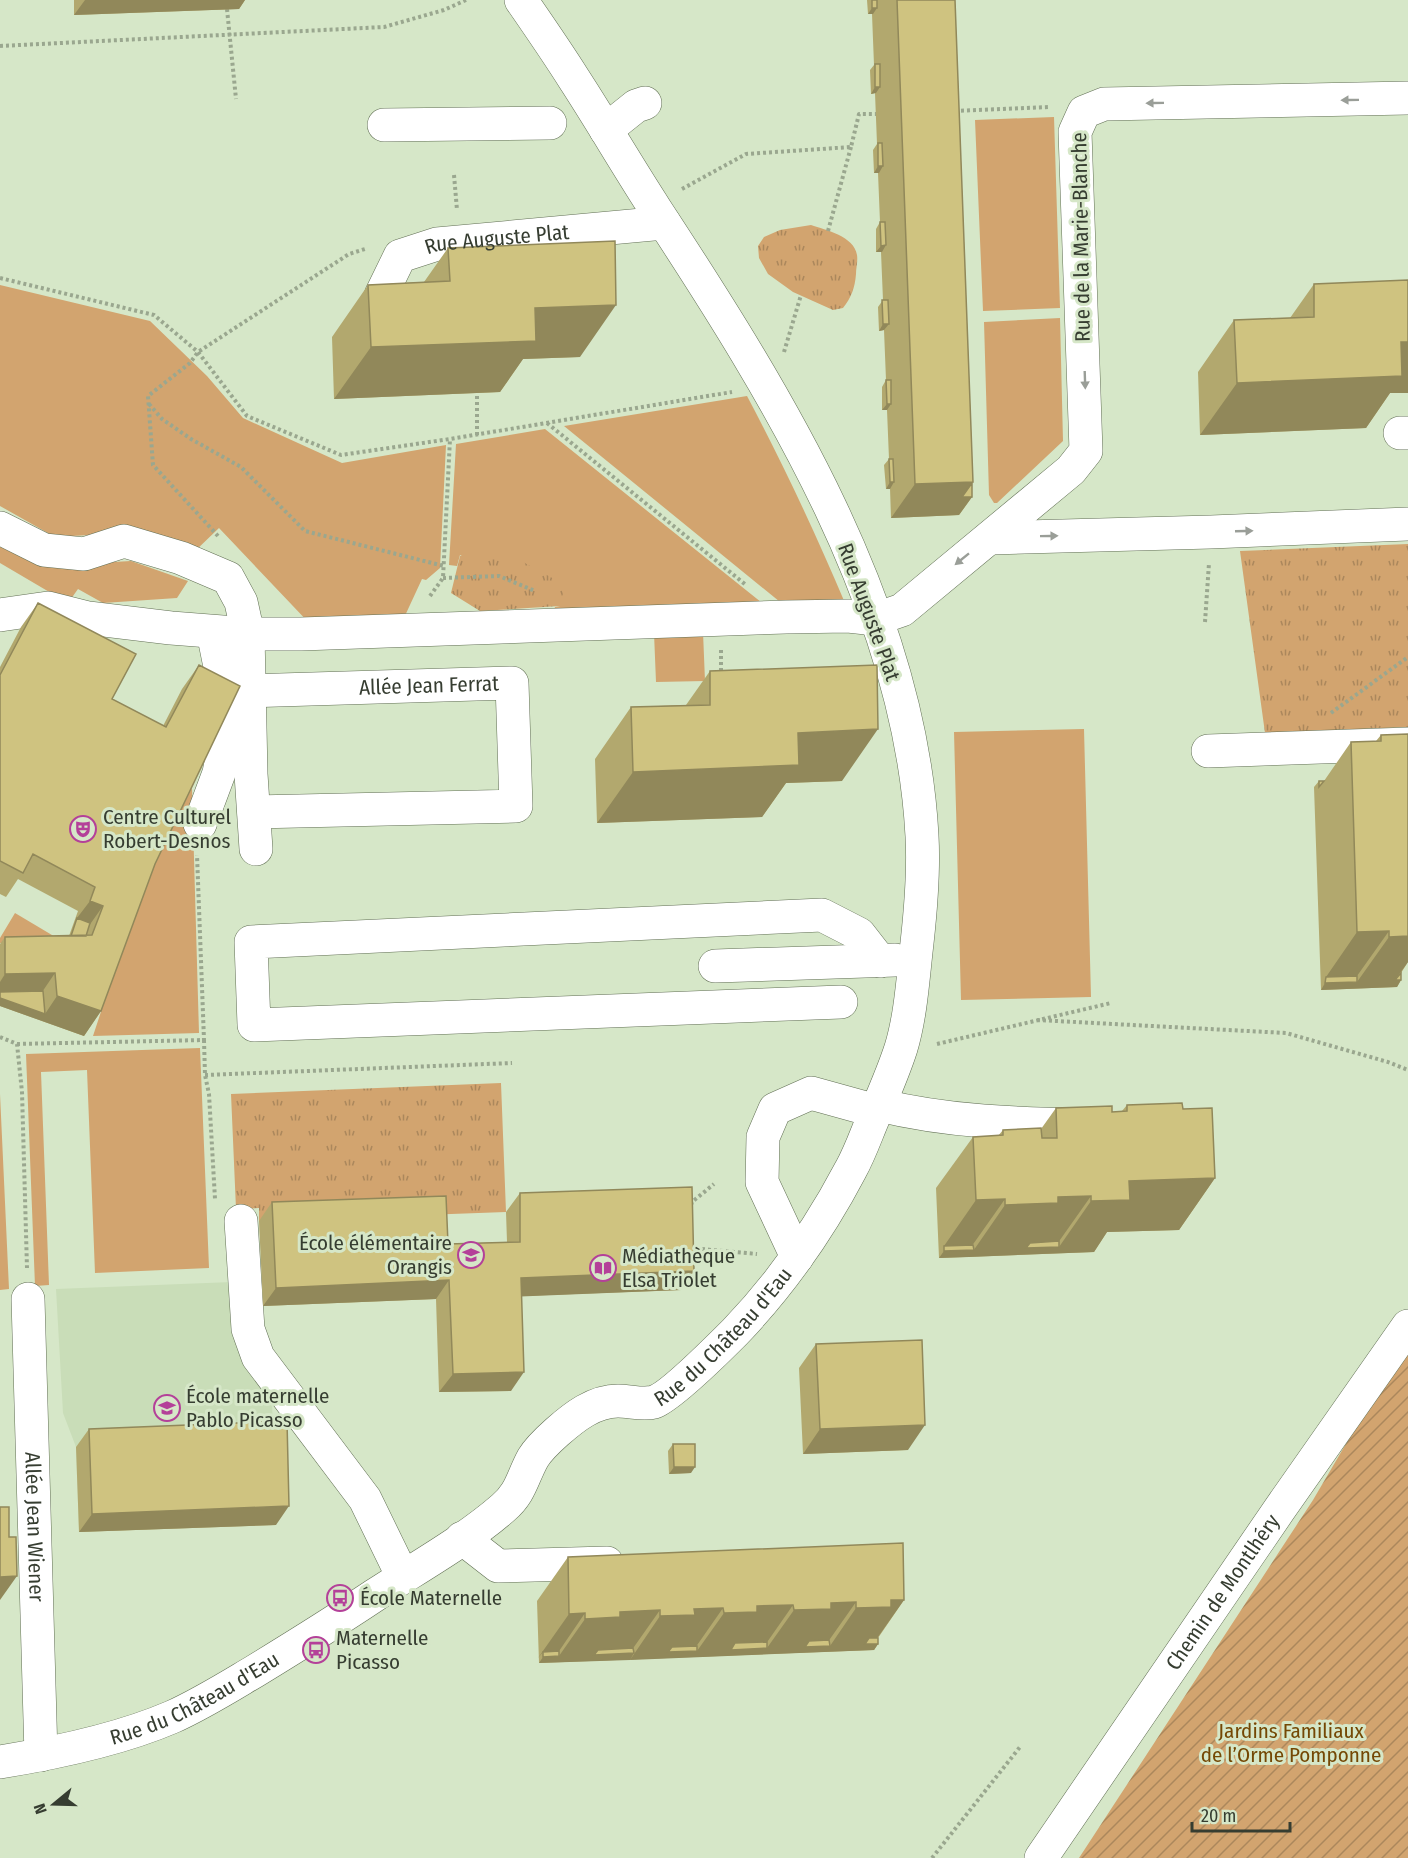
<svg xmlns="http://www.w3.org/2000/svg" width="1408" height="1858" viewBox="0 0 1408 1858" font-family="'Fira Sans Condensed',sans-serif">
	<style>
		.built { fill: #c9ddb8 }
		.grass { fill: #d2a46f }
		.park { fill: url(#park-tufts) }
		.garden { fill: url(#garden-furrows) }
		.lines { fill: none; stroke-linecap: round; stroke-linejoin: round }
		.minor-casing { stroke: #616f54; stroke-width: 34 }
		.path { stroke: #9aa78f; stroke-width: 4; stroke-dasharray: 3 3; stroke-linecap: butt }
		.minor { stroke: #fff; stroke-width: 33 }
		.wall { fill: #b2a86e }
		.shaded-wall { fill: #91885a }
		.building { fill: #cfc380; stroke: #91885a; stroke-width: 1.5 }
		.oneway { fill: #9a9e98 }
		.labels { text-anchor: middle; stroke-width: 6; stroke-linejoin: round; paint-order: stroke }
		.street-label { font-size: 21px; fill: #363d31; stroke: #d6e7c8 }
		.poi-label { font-size: 21px; fill: #363d31; stroke: #d6e7c8; text-anchor: start }
		.park-label { font-size: 21px; fill: #744804; stroke: #d6e7c8 }
	</style>
	<defs>
		<pattern id="park-tufts" width="24" height="20" patternUnits="userSpaceOnUse" patternTransform="scale(1.5)"><rect width="24" height="20" fill="#d2a46f"/><path d="M3 7l-1-3M5 7V3M7 7l1-3M15 17l-1-3M17 17v-4M19 17l1-3" fill="none" stroke="#ab875c"/></pattern>
		<pattern id="garden-furrows" width="10" height="10" patternUnits="userSpaceOnUse" patternTransform="scale(1.5)"><rect width="10" height="10" fill="#d2a46f"/><path d="M-1 1l2-2M0 10L10 0M9 11l2-2" fill="none" stroke="#ab875c"/></pattern>
	</defs>
	<rect width="100%" height="100%" fill="#d6e7c8"/>
	<!-- built -->
	<path class="built" d="M232,1282V1336L272,1402L276,1524L79,1532L76,1447L63,1413L56,1289Z"/>
	<!-- grass -->
	<path class="grass" d="M1054,117L1060,308L983,311L975,120Z
		M0,285L150,321L207,376L243,418L342,463L446,445L440,568L426,580L422,579L403,620L311,625L219,528L193,553L141,532L55,537L0,506Z
		M1060,318L1063,441L997,503H994L989,495L984,322Z
		M747,396C783,464 815,532 845,603L785,606L564,426Z
		M545,429L767,607L552,615L555,607L560,606L460,555L457,566L449,565L456,444Z
		M0,545L44,566L131,561L188,581L177,598L103,603L78,589L68,603L0,563Z
		M703,632L705,681L656,682L654,633Z
		M1084,729L1091,997L961,1000L954,732Z
		M192,788L199,1033L93,1036L145,878Z
		M15,913L57,938L55,942L0,943V938Z
		M200,1048L209,1268L95,1273L87,1070L41,1072L49,1285L35,1286L26,1054Z
		M0,1094L9,1289L0,1290Z"/>
	<!-- park -->
	<path class="park" d="M811,225C826,230 854,236 857,255C858,261 856,268 856,274C855,288 851,298 843,308L833,310L793,292L768,274L759,258L758,246L764,237L780,230Z
		M1408,544V727L1265,733L1240,551Z
		M501,550L565,585L560,606L480,611L451,593L460,556Z
		M501,1083L506,1212L259,1221V1208L236,1209L231,1094Z"/>
	<!-- garden -->
	<path class="garden" d="M1408,1338V1858H1079L1313,1500Z"/>
	<g class="lines">
		<defs>
			<g id="minor">
				<path d="M384,125L550,123"/>
				<path d="M606,130L636,106L645,103"/>
				<path id="s1" d="M387,322L381,295L400,256L437,244L664,223"/>
				<path d="M1400,433H1408"/>
				<path d="M0,528L44,550L84,554L124,541L181,558L228,578L241,602L248,634L251,774L256,849"/>
				<path d="M991,538L1211,532L1408,524"/>
				<path d="M0,615L48,608L88,618L171,628L248,634H301L786,617L848,616L876,619L902,610L1071,470L1086,451L1075,132L1084,112L1104,104L1408,98"/>
				<path id="s2" d="M249,691L512,683L516,806L254,812"/>
				<path d="M1208,751L1408,744"/>
				<path d="M200,824L219,773L230,716L213,632"/>
				<path d="M715,966L895,960"/>
				<path d="M841,1002L254,1025L251,942L822,915L859,934L880,961"/>
				<path d="M879,1105C948,1122 1018,1124 1089,1125"/>
				<path d="M241,1221L248,1329L258,1357L365,1499L403,1577"/>
				<path d="M797,1257L762,1182L763,1137L775,1109L811,1093L876,1111"/>
				<path id="s3" d="M28,1299L41,1755"/>
				<path d="M462,1538L498,1566L607,1563"/>
				<path id="s4" d="M0,1762C55,1753 121,1739 172,1717C201,1704 228,1687 255,1671C296,1646 336,1621 375,1595C418,1567 465,1541 503,1508C521,1493 522,1478 533,1458C539,1448 548,1440 557,1432C574,1417 594,1401 618,1401C630,1401 643,1405 654,1402C670,1397 720,1347 735,1332C781,1284 820,1228 851,1169C861,1151 867,1132 875,1114C884,1093 894,1070 901,1048C911,1015 913,977 917,943C921,907 924,872 922,836C910,608 778,396 656,210C628,167 602,122 574,79C557,52 539,26 521,0"/>
				<path id="s5" d="M1041,1858L1279,1510L1408,1326"/>
			</g>
		</defs>
		<!-- minor casing -->
		<use href="#minor" class="minor-casing"/>
		<!-- path -->
		<path class="path" d="M227,9L236,99
			M0,46L384,27L444,10L466,0
			M955,111L1049,107
			M454,175L457,210
			M682,189L746,154L851,147L859,114H876
			M828,231L851,147
			M0,278L154,315L198,352L247,416L341,455L450,439L732,392
			M784,352L801,295
			M149,404L162,419L191,439L241,467L305,531L444,566
			M547,423L746,585
			M477,435V393
			M218,536L153,465L148,396L190,363L198,352L349,254L365,249
			M443,578L499,576L535,591
			M430,596L443,578L450,439
			M1205,622L1209,563
			M721,650V676
			M1331,713L1408,657
			M1037,1020L1286,1033L1388,1062L1408,1070
			M0,1037L17,1044L22,1092L27,1268
			M204,1040L205,1075L209,1094L215,1199
			M17,1044L204,1040L197,855
			M937,1044L1111,1003
			M205,1075L512,1063
			M691,1205L692,1202L714,1184
			M690,1248L757,1254
			M932,1858L1020,1747"/>
		<!-- minor -->
		<use href="#minor" class="minor"/>
	</g>
	<!-- wall -->
	<path class="wall" d="M74,0H245L239,9L74,15Z
		M867,0H955L973,482L972,483V497L959,515L891,518L890,488L886,489L884,465L889,459L887,410H882V387L886,380L884,330L879,331L878,307L883,300L881,252H876V229L880,222L878,173H874L873,150L877,144L875,93L871,94L870,70L874,65L872,14H868Z
		M448,248L580,357L523,359L500,392L334,399L332,337L368,285L424,282Z
		M1408,280V393H1390L1366,428L1200,435L1198,372L1234,320L1290,318L1314,284Z
		M38,603L112,699L163,726L182,689L199,665L155,864L101,1011L84,1036L0,1006V944L5,937L69,936L78,911L18,879L6,897L0,894V667L21,627Z
		M710,671L842,781L786,783L762,817L597,823L595,759L631,707L686,705Z
		M1408,734V962L1401,973V980L1397,987L1321,990L1314,787L1319,781H1324L1351,742L1376,741L1381,735Z
		M1127,1105L1183,1109L1215,1178L1179,1230L1107,1232L1094,1252L939,1258L936,1188L973,1137L998,1136L1003,1130L1041,1129L1056,1108L1112,1112L1122,1111Z
		M520,1193L694,1271L681,1290L522,1296L511,1391L439,1392L436,1299L263,1306L259,1221L272,1202L448,1244L507,1242L506,1212Z
		M816,1344L908,1450L803,1454L799,1368Z
		M89,1429L276,1525L79,1532L76,1447Z
		M673,1444L691,1473L669,1474L668,1451Z
		M568,1557L904,1600L878,1638V1644L874,1650L539,1663L537,1601Z"/>
	<!-- shaded-wall -->
	<path class="shaded-wall" d="M85,0H245L239,9L74,15Z
		M872,8H877L873,14H868Z
		M875,87H880L876,93L871,94Z
		M878,166H883L879,173H874Z
		M886,245L882,252H876L881,246Z
		M616,305L580,357L523,359L500,392L334,399L371,347L535,308Z
		M883,324H889L884,330L879,331Z
		M1401,342H1408V393H1390L1366,428L1200,435L1237,383Z
		M887,404H891L887,410H882Z
		M890,482H894L890,489H886Z
		M973,482L962,497H972L959,515L891,518L915,484Z
		M878,729L842,781L786,783L762,817L597,823L633,772L798,733Z
		M90,901L103,906L86,930L77,918Z
		M1408,930V962L1395,980H1401L1397,987L1321,990L1325,983L1326,977L1357,932L1389,931L1352,983L1357,982L1389,937Z
		M55,973L38,998L45,1014L57,996L101,1011L84,1036L0,1006V982L5,974Z
		M1215,1178L1179,1230L1107,1232L1094,1252L969,1257L1005,1205L1058,1197L1091,1196L1055,1247H1059L1091,1201L1129,1181Z
		M1005,1199L969,1250H974L969,1257L939,1258L944,1251V1246L976,1200Z
		M694,1271L681,1290L508,1297L521,1278Z
		M449,1280L436,1299L263,1306L276,1288Z
		M524,1372L511,1391L439,1392L453,1374Z
		M925,1425L908,1450L803,1454L820,1429Z
		M674,1467H695L691,1473L669,1474Z
		M289,1506L276,1525L79,1532L92,1514Z
		M17,1576L0,1600V1577Z
		M891,1600H904L873,1644H878L874,1650L630,1660L660,1616L694,1609L723,1608L693,1651H697L724,1613L757,1606L793,1605L763,1648H767L794,1610L831,1603L856,1602L825,1646H830L856,1608Z
		M660,1610L629,1654L634,1653L630,1660L539,1663L543,1657V1652L538,1658L569,1614L585,1613L555,1657L559,1656L585,1619L620,1612Z"/>
	<!-- building -->
	<path class="building" d="M872,0H877V8H872Z
		M897,0H955L973,482L915,484Z
		M875,64H880V87H875Z
		M878,143H882L883,166H878Z
		M880,222H885L886,245L881,246Z
		M615,241L616,305L535,308L536,341L371,347L368,285L450,281L448,248Z
		M1408,280V342H1401L1402,376L1237,383L1234,320L1314,317V284Z
		M882,300H888L889,324H883Z
		M886,380H891V404H887Z
		M889,459H893L894,482H890Z
		M972,483V497H962Z
		M38,603L136,654L112,699L166,727L199,665L240,686L155,864L101,1011L57,996L55,973L5,974V937L92,935L103,906L90,901L95,887L33,854L23,873L0,861V675Z
		M877,665L878,729L798,733L799,765L633,772L631,707L710,705V671Z
		M1408,734V936L1389,937V931L1357,932L1351,742L1381,741V735Z
		M1319,781H1324L1319,787Z
		M77,918L90,923L86,936H71Z
		M1401,973V980H1395Z
		M1357,976V982L1325,983L1326,977Z
		M43,991L45,1014L0,998V992Z
		M1182,1103L1183,1109L1212,1108L1215,1178L1129,1181L1130,1200L1091,1201V1196L1058,1197V1203L1005,1205V1199L976,1200L973,1137L1003,1135V1130L1041,1128L1042,1138H1057L1056,1108L1112,1106V1112L1127,1111V1105Z
		M692,1187L694,1271L521,1278L524,1372L453,1374L449,1280L276,1288L272,1202L446,1196L448,1244L520,1242V1193Z
		M1059,1241V1247L1026,1248L1030,1243Z
		M973,1245L974,1250L944,1251V1246Z
		M922,1340L925,1425L820,1429L816,1344Z
		M287,1421L289,1506L92,1514L89,1429Z
		M673,1444H695V1467H674Z
		M0,1507H9V1537H16L17,1576L0,1577Z
		M903,1543L904,1600H891V1607L856,1608V1602L831,1603V1609L794,1610L793,1605L757,1606V1612L724,1613L723,1608L694,1609L695,1615L660,1616V1610L620,1612V1617L585,1619V1613L569,1614L568,1557Z
		M869,1638H878V1644H865Z
		M829,1640L830,1646L805,1647L809,1641Z
		M767,1642V1648L731,1650L735,1643Z
		M697,1646V1651L668,1652L672,1647Z
		M633,1648L634,1653L594,1655L598,1650Z
		M559,1651V1656L543,1657V1652Z"/>
	<!-- one-way arrows -->
	<defs><path id="oneway-solid" d="M-6-.8H1V-3.2L6.5 0L1 3.2V.8H-6Z" transform="scale(1.5)"/></defs>
	<g class="oneway">
		<use href="#oneway-solid" transform="translate(1350 100) rotate(179)"/>
		<use href="#oneway-solid" transform="translate(1155 103) rotate(179)"/>
		<use href="#oneway-solid" transform="translate(1085 380) rotate(88)"/>
		<use href="#oneway-solid" transform="translate(1244 531) rotate(-2)"/>
		<use href="#oneway-solid" transform="translate(1049 536) rotate(-1)"/>
		<use href="#oneway-solid" transform="translate(962 559) rotate(141)"/>
	</g>
	<!-- icons -->
	<defs>
		<symbol id="theatre-ring" viewBox="-11 -11 22 22"><circle r="9.5" fill="#d6e7c8" stroke="#b44099" stroke-width="1.5"/><path d="M-5-5.5Q0-4 5-5.5V0Q5 5 0 6Q-5 5-5 0ZM-3.3-2.5H-1v1.5H-3.3ZM1-2.5H3.3v1.5H1ZM-2.8 1Q0 5.5 2.8 1Z" fill="#b44099"/></symbol>
		<symbol id="school-ring" viewBox="-11 -11 22 22"><circle r="9.5" fill="#d6e7c8" stroke="#b44099" stroke-width="1.5"/><path d="M0-5L7-2L0 1L-7-2ZM-4 1L0 2.5L4 1V4Q0 6-4 4Z" fill="#b44099"/></symbol>
		<symbol id="library-ring" viewBox="-11 -11 22 22"><circle r="9.5" fill="#d6e7c8" stroke="#b44099" stroke-width="1.5"/><path d="M-6-4Q-3-5.5-.7-3.5V5Q-3 3-6 4ZM6-4Q3-5.5 .7-3.5V5Q3 3 6 4Z" fill="#b44099"/></symbol>
		<symbol id="bus-ring" viewBox="-11 -11 22 22"><circle r="9.5" fill="#d6e7c8" stroke="#b44099" stroke-width="1.5"/><path d="M-5-6H5V4H4V6H2V4H-2V6H-4V4H-5ZM-3.5-4V0h7V-4ZM-3.5 1.2v1.5H-2V1.2ZM2 1.2v1.5H3.5V1.2Z" fill="#b44099"/></symbol>
	</defs>
	<g fill-rule="evenodd">
		<use href="#theatre-ring" x="68" y="814" width="30" height="30"/>
		<use href="#school-ring" x="456" y="1240" width="30" height="30"/>
		<use href="#library-ring" x="588" y="1253" width="30" height="30"/>
		<use href="#school-ring" x="152" y="1393" width="30" height="30"/>
		<use href="#bus-ring" x="325" y="1583" width="30" height="30"/>
		<use href="#bus-ring" x="301" y="1635" width="30" height="30"/>
	</g>
	<g class="labels">
		<!-- street labels -->
		<g class="street-label">
			<text transform="translate(1081 237) rotate(-91)" y="7">Rue de la Marie-Blanche</text>
			<text dy="7" stroke="none"><textPath href="#s1" startOffset="170">Rue Auguste Plat</textPath></text>
			<text transform="translate(869 612) rotate(70)" y="7">Rue Auguste Plat</text>
			<text dy="7" stroke="none"><textPath href="#s2" startOffset="180">Allée Jean Ferrat</textPath></text>
			<text dy="7" stroke="none"><textPath href="#s4" startOffset="866">Rue du Château d'Eau</textPath></text>
			<text dy="7" stroke="none"><textPath href="#s3" startOffset="228">Allée Jean Wiener</textPath></text>
			<text dy="7" stroke="none"><textPath href="#s5" startOffset="322">Chemin de Montlhéry</textPath></text>
			<text dy="7" stroke="none"><textPath href="#s4" startOffset="206">Rue du Château d'Eau</textPath></text>
		</g>
		<!-- poi labels -->
		<g class="poi-label">
			<text x="103" y="824">Centre Culturel<tspan x="103" dy="24">Robert-Desnos</tspan></text>
			<text x="452" y="1250" text-anchor="end">École élémentaire<tspan x="452" dy="24">Orangis</tspan></text>
			<text x="622" y="1263">Médiathèque<tspan x="622" dy="24">Elsa Triolet</tspan></text>
			<text x="186" y="1403">École maternelle<tspan x="186" dy="24">Pablo Picasso</tspan></text>
			<text x="360" y="1605">École Maternelle</text>
			<text x="336" y="1645">Maternelle<tspan x="336" dy="24">Picasso</tspan></text>
		</g>
		<!-- park labels -->
		<g class="park-label">
			<text x="1291" y="1738">Jardins Familiaux<tspan x="1291" dy="24">de l’Orme Pomponne</tspan></text>
		</g>
	</g>
	<!-- north arrow -->
	<g transform="translate(54 1804) rotate(251)" stroke="#d6e7c8" stroke-width="4.5" paint-order="stroke">
	<path d="M0-4.5L10 22L0 15L-10 22Z" fill="#363d31"/>
	<text y="-9" font-size="16" font-weight="bold" text-anchor="middle" fill="#363d31">N</text>
	</g>
	<!-- scale -->
	<path d="M1192 1822v9h98v-9" fill="none" stroke="#363d31" stroke-width="3"/>
	<text x="1201" y="1822" font-size="18" fill="#363d31" stroke="#d6e7c8" stroke-width="4.5" paint-order="stroke">20 m</text>
</svg>
